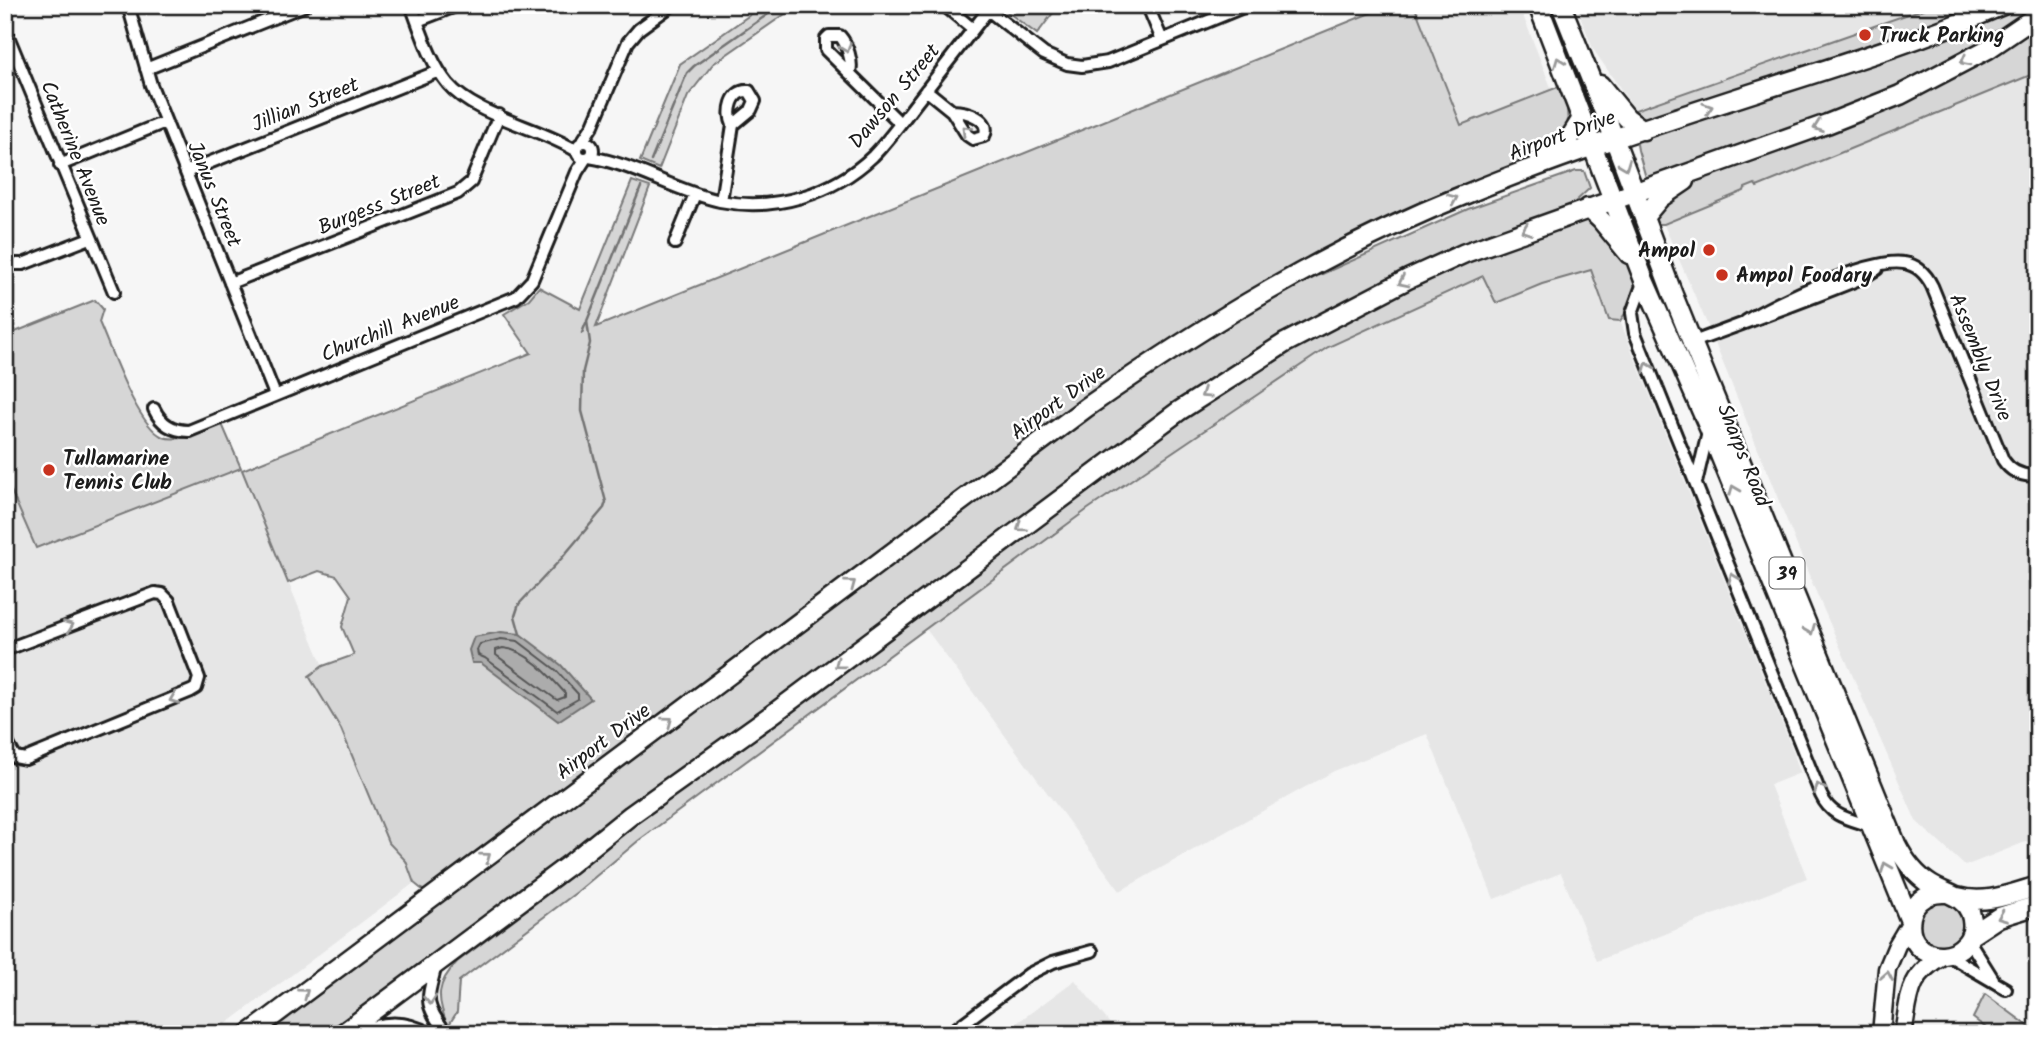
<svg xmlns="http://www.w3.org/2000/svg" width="2043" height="1039" viewBox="0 0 2043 1039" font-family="Kalam,sans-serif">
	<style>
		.built { fill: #e6e6e6 }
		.green { fill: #d6d6d6; stroke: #797979; stroke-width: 2 }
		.water { fill: #acacac; stroke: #727272; stroke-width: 2 }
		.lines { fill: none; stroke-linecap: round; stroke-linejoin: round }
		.shore { stroke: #565656; stroke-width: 2 }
		.stream { stroke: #727272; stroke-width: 2.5 }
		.street-casing { stroke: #1c1c1c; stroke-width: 16 }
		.secondary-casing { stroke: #1c1c1c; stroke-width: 21 }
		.primary-casing { stroke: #1c1c1c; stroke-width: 23 }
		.street { stroke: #fff; stroke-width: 10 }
		.secondary { stroke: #fff; stroke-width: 16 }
		.primary { stroke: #fff; stroke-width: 18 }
		.oneway { stroke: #999 }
		.poi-dot { fill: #c8321e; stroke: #fff; stroke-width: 2.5 }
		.labels { text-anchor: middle; stroke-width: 5; stroke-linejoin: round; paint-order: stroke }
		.shield { fill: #fff; stroke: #606060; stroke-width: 2 }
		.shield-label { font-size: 19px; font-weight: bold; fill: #1c1c1c }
		.poi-label { font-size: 21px; font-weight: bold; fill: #1c1c1c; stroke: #fff; text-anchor: start }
		.street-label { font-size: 21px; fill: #1c1c1c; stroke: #fff }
	</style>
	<rect width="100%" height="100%" fill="#f6f6f6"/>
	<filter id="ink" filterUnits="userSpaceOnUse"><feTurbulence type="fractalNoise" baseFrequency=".0143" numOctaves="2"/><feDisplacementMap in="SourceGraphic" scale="14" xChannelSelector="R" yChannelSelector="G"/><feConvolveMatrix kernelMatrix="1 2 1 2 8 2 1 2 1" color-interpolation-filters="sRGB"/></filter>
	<g filter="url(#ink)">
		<!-- built -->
		<path class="built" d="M1414,5H1519L1552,90L1461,125Z
			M1576,5H1934L1635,110L1593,49Z
			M2038,72V837L1965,866L1916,821L1813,585L1708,326L1664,225L1744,191V188L1756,183L1757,186Z
			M1592,270L1609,320L1620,321L1792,748L1800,773L1770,785L1807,878L1597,961L1561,873L1494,899L1427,734L1334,771L1120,891L926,629L1088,509L1328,347L1483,276L1496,303L1542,284Z
			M241,468L323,666L310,677L341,729L388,842L406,861L414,883L213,1034H5V477L36,548Z
			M1075,980L1118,1034H1002Z"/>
		<!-- green -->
		<path class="green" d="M764,5H798L713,64L688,96L659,169L640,161L680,64Z
			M1004,5H1059L1037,34L1006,11Z
			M1390,5H1414L1461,125L1558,87L1567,107L1568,128L1536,157L1429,198L1334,244L977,481L875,554L424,891L414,883L406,861L388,842L341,729L309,676L323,666L354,655L342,627L351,596L337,576L319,571L288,583L242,470L531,353L504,314L529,299L539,287L580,309L632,181L650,187L596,327Z
			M1934,5H2038V72L1757,187L1755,184L1745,188L1744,191L1664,224H1655L1656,213L1638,150L1632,115L1635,110Z
			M1576,171H1584L1590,188L1574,203L1559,212L1288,337L774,706L333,1034H260L1137,382L1264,300L1468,209Z
			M1581,220C1587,221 1593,222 1597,225C1609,234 1636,270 1636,286C1636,298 1626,312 1620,321L1609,320L1591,270L1542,284L1496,303L1483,276L1328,347L1088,509L638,841L577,892L459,981L457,1012L448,1026C436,998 436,984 457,962L561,884L591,855L1203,403C1260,367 1317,330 1378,300C1444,268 1512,244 1581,220Z
			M95,300L103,309L99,322C111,349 137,426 163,437C180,443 205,430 222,424L241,468L36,548L5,477V336Z
			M1919 924a23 23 0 1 1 46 0a23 23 0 1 1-46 0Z
			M1985,994L2038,1033V1034H1994L1973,1018Z"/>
		<!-- water -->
		<path class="water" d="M501,632L520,634L561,665L591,699L558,721L481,663H472L469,650L474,637Z"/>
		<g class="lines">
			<!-- shore -->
			<path class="shore" d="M501,639L518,641L556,670L578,694V699L557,711L485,658L478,655L477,650L480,644Z
				M503,648C527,650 549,675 565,693V697L557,700L496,655V650Z"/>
			<!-- stream -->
			<path class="stream" d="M651,161L687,73L694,66L781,5
				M582,333L586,323
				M520,634L515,616L519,604L561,559L604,508L606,502L582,411L583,371L590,343L587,321L641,187"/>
			<defs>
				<path id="street" d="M128,5L151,85L275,395
					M411,5C421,31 430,62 448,84C475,116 539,127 577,151
					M944,5L973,29
					M1143,5L1149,9L1162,40
					M988,10L1044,54L1067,64L1082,66L1108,62L1248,5
					M417,21L458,5
					M5,29L114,292
					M146,69L305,5
					M850,72C853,62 847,44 840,36H829L826,39V50L900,123
					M926,90L952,111L967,135L973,139L984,136C993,119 966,111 952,111
					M577 150a8 8 0 1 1 16 0a8 8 0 1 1-16 0Z
					M582,142L593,125L628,42L639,29L672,5
					M589,157C635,164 675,191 720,201C775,212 833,194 873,156C890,139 905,117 920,98C944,67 968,36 992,5
					M60,165L165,122
					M186,172L439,71
					M721,201L733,125C727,113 731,89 749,91L755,101L751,110L733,125
					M675,243L695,194
					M5,257L12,264H23L90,238
					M1644,280L1632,313L1635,333L1821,795C1831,817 1849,819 1870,826
					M230,283L458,193L471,182L499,115
					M1746,321C1775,302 1872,257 1904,263C1918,265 1926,274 1932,286L2003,460C2011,472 2023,477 2038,475
					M1688,344C1747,322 1805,301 1864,277L1877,269
					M154,409C161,424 173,431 189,431L516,297L532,280L577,172L586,158
					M1696,483L1709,428
					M5,650L155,593L162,594L169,601L199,678L196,688L191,691L25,759L15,757L5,739
					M1968,939L1993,979
					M1948,955L2006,989
					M436,965C427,1001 423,1003 447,1034
					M357,1034C381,1020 407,1020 430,1034
					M949,1034L1029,974L1053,962L1092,951"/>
				<path id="secondary" d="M1881,1034L1887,969L1897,945L1910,923
					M1903,1034C1910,996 1907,976 1944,955"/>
				<path id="primary" d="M1538,5L1644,280L1709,428L1910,921
					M1561,5L1608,122L1673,295L1896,844C1905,862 1915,875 1931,885C1945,894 1963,895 1970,912C1974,923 1973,935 1966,943C1960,950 1951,955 1942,955C1899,956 1899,890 1946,893
					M1600,85L1627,118L1643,130
					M1539,161L1571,136L1581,120
					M1588,208L1601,220L1629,254
					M1645,216L1660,198L1685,181
					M1957,897C1985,905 2011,894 2038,886
					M1970,936L1999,917L2038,905
					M249,1034L1087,407C1206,324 1329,249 1464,195C1563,154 1666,121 1768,88C1847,63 1927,38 2003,5
					M342,1034L570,864L631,815L774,713L1179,411L1285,343L1408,279L1465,253L1827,124L1900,95L1988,49L2038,15"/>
			</defs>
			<!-- street casing -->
			<use href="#street" class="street-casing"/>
			<!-- secondary casing -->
			<use href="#secondary" class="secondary-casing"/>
			<!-- primary casing -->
			<use href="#primary" class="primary-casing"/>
			<!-- street -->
			<use href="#street" class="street"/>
			<!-- secondary -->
			<use href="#secondary" class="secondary"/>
			<!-- primary -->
			<use href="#primary" class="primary"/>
		</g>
		<!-- one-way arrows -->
		<defs><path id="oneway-chevron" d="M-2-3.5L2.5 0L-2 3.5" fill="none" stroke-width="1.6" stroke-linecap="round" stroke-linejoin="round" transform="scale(1.75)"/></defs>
		<g class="oneway">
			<use href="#oneway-chevron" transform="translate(846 48) rotate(69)"/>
			<use href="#oneway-chevron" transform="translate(1965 61) rotate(152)"/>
			<use href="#oneway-chevron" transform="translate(1559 62) rotate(-111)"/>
			<use href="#oneway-chevron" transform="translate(1708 108) rotate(-18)"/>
			<use href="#oneway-chevron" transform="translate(1818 127) rotate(160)"/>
			<use href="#oneway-chevron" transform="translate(966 130) rotate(-134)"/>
			<use href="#oneway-chevron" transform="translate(1625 165) rotate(69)"/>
			<use href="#oneway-chevron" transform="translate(1453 199) rotate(-23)"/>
			<use href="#oneway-chevron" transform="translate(1526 230) rotate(160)"/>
			<use href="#oneway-chevron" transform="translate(1403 282) rotate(154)"/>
			<use href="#oneway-chevron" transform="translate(1648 367) rotate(-112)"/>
			<use href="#oneway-chevron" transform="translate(1205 394) rotate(146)"/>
			<use href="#oneway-chevron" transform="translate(1734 490) rotate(-112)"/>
			<use href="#oneway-chevron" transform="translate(1021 527) rotate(143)"/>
			<use href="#oneway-chevron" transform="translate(1733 578) rotate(-112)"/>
			<use href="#oneway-chevron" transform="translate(851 584) rotate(-37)"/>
			<use href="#oneway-chevron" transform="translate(69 626) rotate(-22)"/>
			<use href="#oneway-chevron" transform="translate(1810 630) rotate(68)"/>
			<use href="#oneway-chevron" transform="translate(839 664) rotate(143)"/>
			<use href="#oneway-chevron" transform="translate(174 699) rotate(158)"/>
			<use href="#oneway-chevron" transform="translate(668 721) rotate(-37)"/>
			<use href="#oneway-chevron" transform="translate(1819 788) rotate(-113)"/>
			<use href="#oneway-chevron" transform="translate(486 857) rotate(-37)"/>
			<use href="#oneway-chevron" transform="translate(1886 867) rotate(-112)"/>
			<use href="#oneway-chevron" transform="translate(2002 917) rotate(158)"/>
			<use href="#oneway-chevron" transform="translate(1887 976) rotate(-80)"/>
			<use href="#oneway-chevron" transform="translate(304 993) rotate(-37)"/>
			<use href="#oneway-chevron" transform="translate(430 1000) rotate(85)"/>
		</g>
	</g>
	<!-- markers -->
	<g class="poi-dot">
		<circle cx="1865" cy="35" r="7"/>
		<circle cx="1709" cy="250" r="7"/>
		<circle cx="1722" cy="275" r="7"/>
		<circle cx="49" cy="470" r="7"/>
	</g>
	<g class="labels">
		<!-- shield labels -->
		<rect class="shield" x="1769.5" y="557.5" width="35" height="31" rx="5"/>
		<g class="shield-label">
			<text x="1787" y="580">39</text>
		</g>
		<!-- poi labels -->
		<g class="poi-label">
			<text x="1879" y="42">Truck Parking</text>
			<text x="1695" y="257" text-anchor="end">Ampol</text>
			<text x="1736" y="282">Ampol Foodary</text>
			<text x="63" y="465">Tullamarine<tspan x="63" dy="24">Tennis Club</tspan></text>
		</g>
		<!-- street labels -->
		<g class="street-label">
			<text transform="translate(894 96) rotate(-50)" y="7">Dawson Street</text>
			<text transform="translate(305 104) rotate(-22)" y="7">Jillian Street</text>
			<text transform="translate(1562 135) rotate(-20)" y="7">Airport Drive</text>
			<text transform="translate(76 153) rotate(68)" y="7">Catherine Avenue</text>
			<text transform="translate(215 194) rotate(68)" y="7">Janus Street</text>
			<text transform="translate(379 204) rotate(-22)" y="7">Burgess Street</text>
			<text transform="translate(390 328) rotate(-22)" y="7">Churchill Avenue</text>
			<text transform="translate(1981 357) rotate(68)" y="7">Assembly Drive</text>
			<text transform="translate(1058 402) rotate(-36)" y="7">Airport Drive</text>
			<text transform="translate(1744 455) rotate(68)" y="7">Sharps Road</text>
			<text transform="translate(603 741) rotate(-37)" y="7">Airport Drive</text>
		</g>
	</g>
	<!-- margin -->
	<rect width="2043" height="1039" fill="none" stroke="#fff" stroke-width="28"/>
	<rect x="14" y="14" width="2015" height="1011" fill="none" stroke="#1c1c1c" stroke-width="2.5" filter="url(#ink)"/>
</svg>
